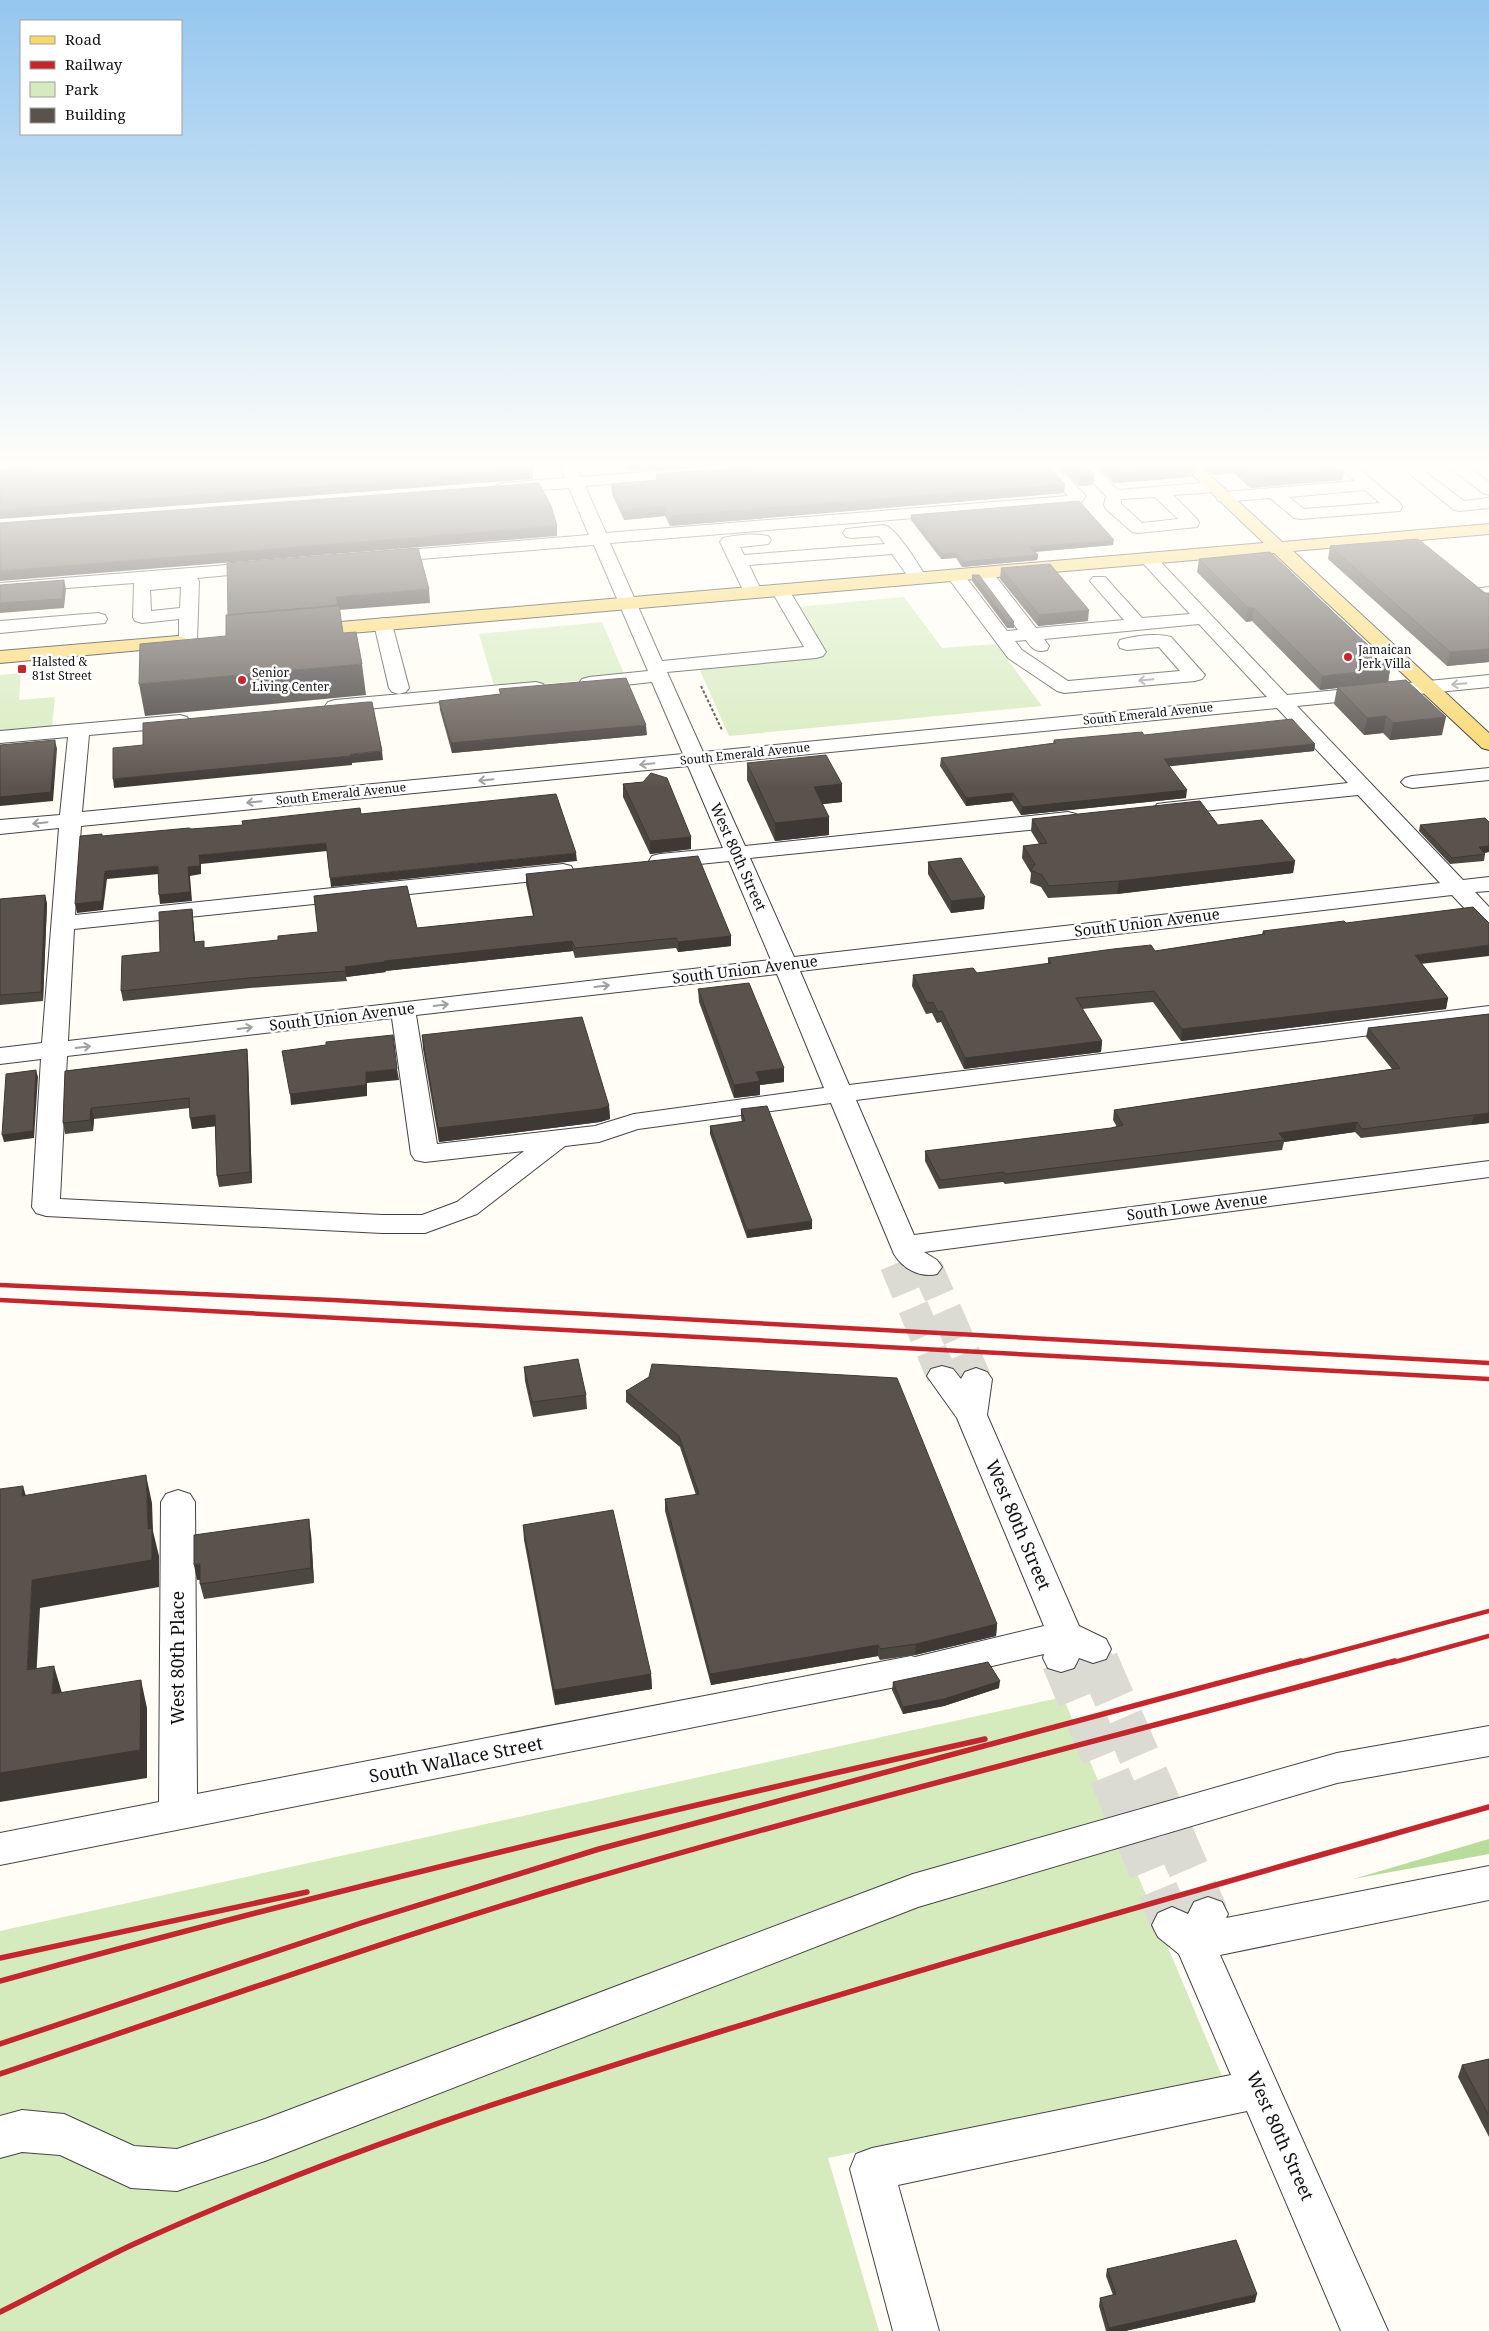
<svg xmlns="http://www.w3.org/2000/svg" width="1489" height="2331" viewBox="0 0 1489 2331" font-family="'Noto Serif',serif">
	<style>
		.green { fill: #d5ebbd }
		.forest { fill: #b9dc9c }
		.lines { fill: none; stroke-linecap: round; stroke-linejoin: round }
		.minor-tunnel-far1 { stroke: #dbdad3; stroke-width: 31; stroke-dasharray: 31 16; stroke-linecap: butt }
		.minor-tunnel { stroke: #dbdad3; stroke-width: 41; stroke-dasharray: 41 21; stroke-linecap: butt }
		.minor-casing { stroke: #444; stroke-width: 2 }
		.major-casing { stroke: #222; stroke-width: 2 }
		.path { stroke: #333; stroke-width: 2; stroke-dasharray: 3 2; stroke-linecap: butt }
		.minor { fill: #fff; fill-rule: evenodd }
		.major { fill: #f9d66b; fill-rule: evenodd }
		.rail-far1 { stroke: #c4262e; stroke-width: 4.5 }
		.rail { stroke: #c4262e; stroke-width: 5.5 }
		.wall { fill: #4d4742 }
		.shaded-wall { fill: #3f3936 }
		.building { fill: #5a524d; stroke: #3f3936 }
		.oneway { stroke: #a0a0a0 }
		.poi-dot { fill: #c4262e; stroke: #fff; stroke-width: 2 }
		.labels { text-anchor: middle; stroke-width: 5; stroke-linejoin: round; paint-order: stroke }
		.far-poi-label { font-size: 12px; fill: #111; stroke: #fff; text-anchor: start }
		.far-street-label { font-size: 12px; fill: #111; stroke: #fff }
		.street-label { font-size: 15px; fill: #111; stroke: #fff }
		.near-street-label { font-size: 18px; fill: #111; stroke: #fff }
	</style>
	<rect width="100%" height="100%" fill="#fffdf5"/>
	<!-- green -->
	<path class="green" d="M904,597L942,648L996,644L1042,706L729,736L699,668L824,655L797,607Z
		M602,622L625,676L495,689L479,634Z
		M21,673L19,700L55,697L52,726L0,731V675Z
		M1063,1697L1222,2076L828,2158L879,2331H0V1931Z"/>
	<!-- forest -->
	<path class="forest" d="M1489,1839V1854L1353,1879Z"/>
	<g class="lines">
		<!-- minor-tunnel-far1 -->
		<path class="minor-tunnel-far1" d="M895,1264L942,1376
			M927,1267L976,1379
			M1093,1649L1099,1663
			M1061,1658L1063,1663"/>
		<!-- minor-tunnel -->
		<path class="minor-tunnel" d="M1062,1661L1172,1925
			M1098,1661L1208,1914"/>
		<defs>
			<path id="minor" d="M558,462H574L581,477L694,468L700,470L702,473L700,476L694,478L585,486L606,533L1068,496L1037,462H1053L1086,496L1080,504L1074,505L610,543L662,661L804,647L771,590L774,586H786L789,590L826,652L823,656L816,658L667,672L703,752L1267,697L1199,624L1044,639L1049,646L1047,650C1036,653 1032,649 1026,640L1015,641L1022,650L1068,681L1180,671L1159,647L1127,650L1120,648L1118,644L1120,640C1135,636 1156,633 1171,637L1205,675L1202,679L1195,681L1064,693L1057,691L1008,658L946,575L949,571H961L1007,631L1018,630L975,573L978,569H990L1036,628L1124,620L1090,581L1093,577H1105L1142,618L1190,614L1139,559L1142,555H1154L1287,695L1489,675V687L1297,706L1463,880L1489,877V891L1475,892L1489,907V928L1481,926L1452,895L800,971L849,1085L1489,1006V1020L856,1100L914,1235L1489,1161V1177L924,1252L937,1260L942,1267L937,1274C920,1278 903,1269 894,1254L831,1103L638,1129L599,1142L565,1146L477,1214L425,1233H382L46,1216L36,1213L32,1207L41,1059L0,1064V1048L42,1043L59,828L0,834V820L60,815L68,737L0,743V731L180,715L187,717L190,721L187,725L180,727L89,735L82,812L683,754L652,682L589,689L582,687L579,683L582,679L589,677L648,671L594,545L383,562L377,561L374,557L377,553L383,552L589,535L569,488L503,493L497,491L495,488L497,485L503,483L565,478ZM1277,708L1348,783L1165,803L1157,804L1154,809L1157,814L1165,815L1358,795L1440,883L794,957L750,858L1068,826L1076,824L1079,819L1076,814L1068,812L745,846L708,764ZM688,766L723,848L660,854L652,856L649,861L652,866L660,868L729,861L771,960L68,1041L74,929L563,878L571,876L574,871L571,866L563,864L75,915L81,826ZM777,974L824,1088L634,1114L595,1126L437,1144L416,1015ZM392,1018L411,1154L415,1160L425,1162L524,1151L457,1202L422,1215H382L60,1199L67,1056Z
				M1073,462H1090L1118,490L1214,482L1220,484L1222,487L1220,490L1214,492L1173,495L1197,519L1199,523L1197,527L1138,533L1132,532L1106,509L1104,505L1106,496ZM1155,497L1178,519L1142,523L1121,504V499Z
				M1334,462H1351L1400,503L1402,507L1400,511L1300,519L1294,518L1270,498L1224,502L1218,501L1216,497L1218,493L1224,492L1355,481ZM1365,490L1380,503L1304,509L1289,497Z
				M1395,462H1412L1464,501L1489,498V508L1460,511L1454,510Z
				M1442,462H1460L1489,482V495L1483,493Z
				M1480,462H1489V468L1483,466Z
				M884,525C897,528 919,566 927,578L924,582H912L892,554L749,565L762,592L759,596H747L744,592L720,542L723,538C736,535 755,533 768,536L771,540L768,544L740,547L744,555L885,544L879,536L852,538L846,537L843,533L846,529Z
				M265,562L271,563L274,567L271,571L197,578L199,581L197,641L195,645L188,647L181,645L179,641V619L142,623L135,621L133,617L134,583L0,593V583ZM181,587L180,608L151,611L150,590Z
				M1489,587V597H1473L1470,593L1473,589Z
				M98,613L105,615L107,619L105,623L0,633V621Z
				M383,618L390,620L392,624L409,688L406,692L399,694L392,692L389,688L374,624L376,620Z
				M536,682L543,684L546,688L543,692L335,712L328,710L325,706L328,702L335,700Z
				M1489,768V780L1412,788L1405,786L1401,782L1405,778L1412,776Z
				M942,1366L953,1369L961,1379L965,1372L976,1368L987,1372L992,1379L987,1415L1079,1626L1106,1639L1111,1649L1106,1659L1093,1663L1079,1658L1074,1668L1061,1672L1048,1668L1043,1658L1044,1654L928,1681L924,1680L911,1684L0,1865V1833L159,1802L161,1502L166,1494L178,1490L190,1494L195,1502L197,1794L911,1656L915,1657L1044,1626L957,1418L927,1376L931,1369Z
				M1489,1726V1756L1337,1783L918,1907L265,2161L177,2191L131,2188L60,2155L22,2152L0,2158V2116L22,2110L64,2114L134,2146L177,2149L265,2119L913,1874L1337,1753Z
				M1489,1866V1900L1220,1955L1388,2331H1341L1247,2111L898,2185L939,2331H893L850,2169L856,2154L872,2148L1231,2075L1179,1954L1158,1937L1152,1925L1158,1913L1172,1907L1188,1914L1194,1902L1208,1897L1222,1902L1228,1914L1226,1918Z"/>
			<path id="major" d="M1179,462H1196L1282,542L1489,524V534L1293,551L1489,733V750L1482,748L1274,553L305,637L298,635L296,631L298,627L305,625L1264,543Z
				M178,636L185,638L187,642L185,646L0,663V651Z"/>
		</defs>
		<!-- minor casing -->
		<use href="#minor" class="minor-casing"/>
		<!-- major casing -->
		<use href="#major" class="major-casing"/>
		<!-- path -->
		<path class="path" d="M701,686L722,730"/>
		<!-- minor -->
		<use href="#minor" class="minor"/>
		<!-- major -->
		<use href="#major" class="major"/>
		<!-- rail-far1 -->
		<path class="rail-far1" d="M0,1285L333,1300L1489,1363
			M0,1300L1489,1379
			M1296,1663L1489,1611
			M1391,1663L1489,1636"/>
		<!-- rail -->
		<path class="rail" d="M0,1958L307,1892
			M0,1981C326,1891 655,1813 985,1739
			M0,2044L361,1923L599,1849L1301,1661
			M0,2074C192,2009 382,1941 576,1883C848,1803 1122,1735 1395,1661
			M0,2312C45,2290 89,2265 134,2244C324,2157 523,2093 722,2031C976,1952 1233,1880 1489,1807"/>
	</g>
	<!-- wall -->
	<path class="wall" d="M0,462H43L0,464Z
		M613,462H769L633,471Z
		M1055,462H1080L1094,475L1093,485L1079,486Z
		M1092,462H1187L1193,467L1192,477L1114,483Z
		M1198,462H1333L1344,471L1342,480L1250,488L1234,473L1213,475Z
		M656,474L1064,493L670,526L665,516L624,520L612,494L611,484L656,480Z
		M911,515L1113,545L1035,552L1038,555L1037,560L962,567L956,558L941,559L911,520Z
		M1330,546L1485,593H1489V662L1447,666L1328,559Z
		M1199,559L1371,648L1370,650L1390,669L1388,682L1442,735L1390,740L1383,733L1364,735L1334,704L1337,688L1320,690L1252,621L1246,622L1197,572Z
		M1001,568L1088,621L1038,626L1000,579Z
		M972,575L1014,622V628H1007L972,581Z
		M499,689L647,735L452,753L440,710L439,701L500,694Z
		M1144,735L1315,744L1314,751L1169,766L1186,798L1021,815L1012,801L966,806L940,766L941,758L1053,743L1054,740Z
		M747,763L842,784V802L823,804L829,835L775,841L747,780Z
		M643,782L691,837V849L650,854L623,797V784Z
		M1032,819L1218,825L1295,861L1293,873L1117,894L1048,898L1041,887L1030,883L1031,873L1022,858L1023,846L1039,844L1031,831Z
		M1489,822V852L1484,853L1485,854L1484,861L1450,864L1419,831L1420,825Z
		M928,862L984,909L951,913L928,874Z
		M526,874L731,936V946L678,952L676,948L575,958L573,951L385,971L386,972L346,977L347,981L250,988L123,1001L121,991L160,952L192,909L193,918L195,942L205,948L417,928L533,916L526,884Z
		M45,895L47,904L43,1001L0,1005V899Z
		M1346,923L1422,964L1448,998L1446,1009L1181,1041L1153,1002L1082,1009L1102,1041L1101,1052L964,1069L941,1022L937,1023L932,1013L926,1014L912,986L913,975L977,973L1048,964V958L1155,951L1262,934L1263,931Z
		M698,989L784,1082L760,1085V1095L734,1098L699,1002Z
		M1489,1014V1123L1361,1138L1355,1132L1284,1142L1282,1150L1005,1184L1003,1182L939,1189L925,1161V1151L1111,1128L1117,1127L1113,1120L1114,1110L1392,1069L1366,1037L1368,1028Z
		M422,1035L609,1106L610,1119L600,1122L439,1142L423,1049Z
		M247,1049L248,1060L252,1183L219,1187L217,1176L215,1126L192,1129L190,1108L94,1119L93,1131L65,1134L63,1123L65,1071Z
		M741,1109L812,1229L747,1238L710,1134V1126L742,1122L741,1117Z
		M524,1367L586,1395L587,1409L533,1417L525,1381Z
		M626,1391L997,1624L996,1636L915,1655L880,1660L878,1656L711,1685L665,1511V1499L696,1495L680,1447L626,1402Z
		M523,1525L651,1674L652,1689L555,1705L524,1540Z
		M311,1534L314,1583L204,1599L200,1584V1580H197Z
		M893,1682L999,1688L944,1706L903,1714L892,1690Z
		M1489,2059V2137L1458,2077L1462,2065Z
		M1107,2269L1255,2302L1125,2331H1106L1099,2306L1100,2298L1113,2295L1106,2276Z"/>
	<!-- shaded-wall -->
	<path class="shaded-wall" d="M529,462H533V479L0,519V510Z
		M632,462H769L633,471Z
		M1235,464L1234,473L1213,475L1214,465Z
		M1193,467L1192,477L1114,483L1115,474Z
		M1344,471L1342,480L1250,488L1251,478Z
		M1094,475L1093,485L1079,486L1080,476Z
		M1065,484L1064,493L670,526L669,516Z
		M665,506V516L624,520L623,510Z
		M557,526V536L0,581V571Z
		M1114,540L1113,545L1030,552V547Z
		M956,553V558L941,559V554Z
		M1038,555L1037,560L962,567V562Z
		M64,580L66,589L64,608L0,613V603Z
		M429,589L430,603L338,610L336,597Z
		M1248,608H1254L1252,621L1246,622Z
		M1089,610L1088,621L1038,626L1039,615Z
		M1489,649V662L1447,666L1450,652Z
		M362,664L366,695L145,716L139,684Z
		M1390,669L1388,683L1337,687V688L1320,690L1322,676Z
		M1386,716L1383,733L1364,735L1367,718Z
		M1446,717L1442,735L1390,740L1393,723Z
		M646,725L647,735L452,753L451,743Z
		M55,740L57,749L53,801L0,806V797Z
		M1315,744L1314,751L1163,767L1164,759Z
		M382,751L383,760L352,763V765L114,788L113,779Z
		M842,784V802L814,805V787Z
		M1187,790L1186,798L1021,815L1022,807Z
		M1013,793L1012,801L966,806V798Z
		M829,817V835L775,841V823Z
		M691,837V849L650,854V841Z
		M326,843L327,851L201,864V874L190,876L192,901L160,904L159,895L188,867L199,855Z
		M1489,846V852L1478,854L1479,847Z
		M576,853L577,861L331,887L330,878Z
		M1295,861L1293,873L1117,894L1119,881Z
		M158,866L159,874L107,879L103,910L77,913L75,904L105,871Z
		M45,895L47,904L43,1001L41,992Z
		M985,897L984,909L951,913V901Z
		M192,909L193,918L196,952L194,942Z
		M731,936V946L678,952V942Z
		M572,941L573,951L385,971L386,972L346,977L345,967L384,961Z
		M1489,945V956L1412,965L1415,955Z
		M1448,998L1446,1009L1181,1041L1182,1029Z
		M1102,1041L1101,1052L964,1069L965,1058Z
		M247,1049L248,1060L252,1183L250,1172Z
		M784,1068V1082L760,1085V1095L734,1098V1085L756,1072Z
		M397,1069L399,1080L367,1083V1096L291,1105L290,1094L366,1072Z
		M36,1070L38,1077L34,1138L4,1142L2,1135Z
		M609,1106L610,1119L600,1122L439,1142L438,1128Z
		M91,1108L94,1119L93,1131L90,1120Z
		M1489,1113V1123L1471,1125L1474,1116Z
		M215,1115L217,1126L192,1129L190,1118Z
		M1357,1122L1355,1132L1284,1142V1140L1279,1133Z
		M812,1221V1229L747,1238V1230Z
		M146,1475L152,1503L153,1531L159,1556V1587L40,1608L35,1698L27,1670L32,1580L148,1529Z
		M23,1486L31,1513L22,1496Z
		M309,1519L311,1534L314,1583L311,1568Z
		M200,1564L203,1579L197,1580L194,1565Z
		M997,1624L996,1636L915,1655L916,1644Z
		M878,1645V1656L711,1685L710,1674Z
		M54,1666L62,1693L52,1694Z
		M651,1674L652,1689L555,1705L554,1690Z
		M141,1680L147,1708V1778L0,1802V1773Z
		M1000,1681L999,1688L944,1706L903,1714V1707Z
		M1257,2294L1255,2302L1125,2331H1108L1109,2328Z"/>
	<!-- building -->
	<path class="building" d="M103,462H532H529L533,470L0,510V469Z
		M817,462H1044L1065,484L669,516L665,506L623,510L611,484L668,479L656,474Z
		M1065,462H1080L1094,475L1080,476Z
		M1103,462H1187L1193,467L1115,474Z
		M1210,462H1333L1344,471L1251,478L1235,464L1214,465Z
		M539,483L551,506L557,526L0,571V523Z
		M1079,501L1114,540L1030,547L1038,555L962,562L956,553L941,554L911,515Z
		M1418,539L1485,593H1489V649L1450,652L1330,546Z
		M418,548L429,589L336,597L338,606L228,615L227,563Z
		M1270,552L1371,648H1368L1390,669L1322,676L1254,608H1248L1199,559Z
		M1050,564L1089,610L1039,615L1001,568Z
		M972,575H979L1014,622L1008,623Z
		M64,580L62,599L0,603V585Z
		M339,605L343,633L356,632L362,664L139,684L140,644L226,636V615Z
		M626,678L646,725L451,743L439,701L501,694L499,689Z
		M1406,680L1446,717L1393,723L1386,716L1367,718L1337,687Z
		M368,702H372L382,751L351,754V756L113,779V748L143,745V723Z
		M1292,719L1315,744L1164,759L1187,790L1022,807L1013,793L966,798L941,758L1056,743L1054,740L1142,732L1144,735Z
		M55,740L51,792L0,797V745Z
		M826,755L842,784L814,787L829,817L775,823L747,763Z
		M651,773L667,778L691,837L650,841L623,784L643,782Z
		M556,794L576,853L330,878L326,843L199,855L200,866L188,867L190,892L159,895L158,866L105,871L102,901L75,904L80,836L102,834V836L189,828L191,829L243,825L242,821L360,808L361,814Z
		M1200,801L1218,825L1262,820L1295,861L1119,881L1049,886L1042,875L1031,870L1035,864L1023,846L1047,843L1032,819Z
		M1485,818L1489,822V846L1479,847L1485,854L1452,858L1420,825Z
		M698,856L731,936L678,942L676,938L575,948L572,941L384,961V962L345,967L346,971L248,978L121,991L122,956L160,952L159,912L192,909L194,942L204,941V948L278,940V936L318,932L314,896L407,886L417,928L485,921L534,916L526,874Z
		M961,858L985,897L951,901L928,862Z
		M45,895L41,992L0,995V899Z
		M1473,907L1489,923V945L1415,955L1448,998L1182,1029L1154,991L1076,998L1102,1041L965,1058L942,1011L938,1012L933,1002L927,1003L913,975L973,968L977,973L1051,963L1048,958L1113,949L1151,945L1155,951L1265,934L1263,931L1344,921L1346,923Z
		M749,983L784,1068L756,1072L760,1081L734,1085L698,989Z
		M1489,1014V1113L1362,1129L1357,1122L1279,1133L1284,1140L1005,1174L1004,1172L940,1180L925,1151L1111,1128L1123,1125L1114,1110L1400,1068L1368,1028Z
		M582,1017L609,1106L600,1109L438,1128L422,1035Z
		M393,1035L397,1069L366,1072V1085L290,1094L282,1051L326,1045V1042Z
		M247,1049L250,1172L217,1176L215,1115L190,1118L189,1098L91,1108L90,1120L63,1123L65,1071Z
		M36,1070L33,1131L2,1135L6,1074Z
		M767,1106L812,1221L747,1230L710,1126L745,1121L741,1109Z
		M578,1359L586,1395L532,1402L524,1367Z
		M652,1364L897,1378L997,1624L916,1644L880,1649L878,1645L710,1674L665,1499L699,1494L679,1436L626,1391L649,1377Z
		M146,1475L148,1529L152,1528V1560L32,1580L27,1670L54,1666L52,1694L141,1680L140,1750L0,1773V1489L23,1486L22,1496Z
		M613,1510L651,1674L554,1690L523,1525Z
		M309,1519L311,1568L200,1584V1564L194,1565V1535Z
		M988,1662L1000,1681L944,1699L903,1707L893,1682Z
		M1489,2059V2116L1462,2065Z
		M1236,2240L1257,2294L1109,2328L1100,2298L1116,2294L1107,2269Z"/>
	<!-- one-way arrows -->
	<defs><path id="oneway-shaft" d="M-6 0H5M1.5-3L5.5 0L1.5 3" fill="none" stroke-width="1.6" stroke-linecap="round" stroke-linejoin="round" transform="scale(1.25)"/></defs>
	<g class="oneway">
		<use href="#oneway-shaft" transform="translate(1146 680) rotate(175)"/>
		<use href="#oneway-shaft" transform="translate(1459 684) rotate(175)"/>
		<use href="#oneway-shaft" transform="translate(647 764) rotate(174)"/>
		<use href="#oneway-shaft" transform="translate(486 780) rotate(174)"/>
		<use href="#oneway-shaft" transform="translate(254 802) rotate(174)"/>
		<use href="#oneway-shaft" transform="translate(40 823) rotate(174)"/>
		<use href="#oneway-shaft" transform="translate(602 986) rotate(-7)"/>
		<use href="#oneway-shaft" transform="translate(441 1005) rotate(-7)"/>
		<use href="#oneway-shaft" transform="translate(245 1028) rotate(-7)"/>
		<use href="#oneway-shaft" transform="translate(83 1047) rotate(-7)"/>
	</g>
	<!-- sky -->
	<linearGradient id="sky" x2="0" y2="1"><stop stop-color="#95c6ee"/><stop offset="0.59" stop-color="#fffefa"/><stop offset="1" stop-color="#fffefa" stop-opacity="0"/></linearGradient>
	<rect width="1489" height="788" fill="url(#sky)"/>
	<!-- markers -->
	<g class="poi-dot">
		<circle cx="1348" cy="657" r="5"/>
		<rect x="17" y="664" width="10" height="10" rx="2.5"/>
		<circle cx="242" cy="680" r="5"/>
	</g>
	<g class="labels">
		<!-- far-poi labels -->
		<g class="far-poi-label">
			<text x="1358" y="654">Jamaican<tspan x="1358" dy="14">Jerk Villa</tspan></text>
			<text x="32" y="666">Halsted &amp;<tspan x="32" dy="14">81st Street</tspan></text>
			<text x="252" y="677">Senior<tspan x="252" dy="14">Living Center</tspan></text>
		</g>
		<!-- far-street labels -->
		<g class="far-street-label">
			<text transform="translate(1148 714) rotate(-6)" y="4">South Emerald Avenue</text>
			<text transform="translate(745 754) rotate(-6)" y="4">South Emerald Avenue</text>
			<text transform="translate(341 794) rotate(-6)" y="4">South Emerald Avenue</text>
		</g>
		<!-- street labels -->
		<g class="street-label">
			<text transform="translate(738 857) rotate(66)" y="5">West 80th Street</text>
			<text transform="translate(1147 923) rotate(-7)" y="5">South Union Avenue</text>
			<text transform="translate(745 970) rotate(-7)" y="5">South Union Avenue</text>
			<text transform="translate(342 1017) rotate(-7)" y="5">South Union Avenue</text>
			<text transform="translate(1197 1207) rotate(-7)" y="5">South Lowe Avenue</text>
		</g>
		<!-- near-street labels -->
		<g class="near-street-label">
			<text transform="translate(1018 1525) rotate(67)" y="6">West 80th Street</text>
			<text transform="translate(178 1658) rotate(-90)" y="6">West 80th Place</text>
			<text transform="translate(456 1760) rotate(-11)" y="6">South Wallace Street</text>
			<text transform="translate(1280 2136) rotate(66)" y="6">West 80th Street</text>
		</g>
	</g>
	<!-- legend -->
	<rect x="20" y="20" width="162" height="115" fill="#ffffff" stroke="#a0a0a0"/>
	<rect x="30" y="36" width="25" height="8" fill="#f9d66b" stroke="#a0a0a0"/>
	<text x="65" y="45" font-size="15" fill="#111111">Road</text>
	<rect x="30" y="61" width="25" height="8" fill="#c4262e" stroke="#a0a0a0"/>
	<text x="65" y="70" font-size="15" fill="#111111">Railway</text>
	<rect x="30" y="82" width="25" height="15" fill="#d5ebbd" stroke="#a0a0a0"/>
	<text x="65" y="95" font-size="15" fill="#111111">Park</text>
	<rect x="30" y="108" width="25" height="15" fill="#5a524d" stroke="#a0a0a0"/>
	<text x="65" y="120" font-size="15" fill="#111111">Building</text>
</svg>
